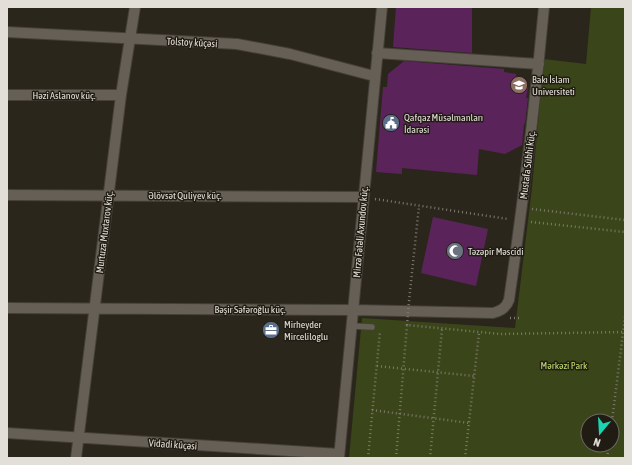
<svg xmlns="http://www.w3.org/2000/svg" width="632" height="465" viewBox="0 0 632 465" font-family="'Asap Condensed',sans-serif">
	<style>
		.green { fill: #3a4619; fill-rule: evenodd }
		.building { fill: #5a245b }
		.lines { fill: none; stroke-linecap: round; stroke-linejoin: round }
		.lane-casing { stroke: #454038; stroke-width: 7 }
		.street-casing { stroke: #454038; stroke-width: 12 }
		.path { stroke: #7e7971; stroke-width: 2.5; stroke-dasharray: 1 3; stroke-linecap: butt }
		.lane { stroke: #665f55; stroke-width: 5.5 }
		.street { stroke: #665f55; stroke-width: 10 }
		.path-bridge { stroke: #7e7971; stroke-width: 2.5; stroke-dasharray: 1 3; stroke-linecap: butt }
		.labels { text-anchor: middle; stroke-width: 3; stroke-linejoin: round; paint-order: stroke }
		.street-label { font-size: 10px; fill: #e2dfd8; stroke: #211c13 }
		.poi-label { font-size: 10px; fill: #e2dfd8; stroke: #211c13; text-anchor: start }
		.park-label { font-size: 10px; fill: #c1df72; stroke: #211c13 }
	</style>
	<rect width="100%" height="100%" fill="#2b261c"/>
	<!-- green -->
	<path class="green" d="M591,7H625V458H349L362,318L515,328L532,188L544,59L586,64ZM588,421H612V445H588Z"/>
	<!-- building -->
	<path class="building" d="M396,7H472V53L393,47Z
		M404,61L504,69V72L516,74V76L523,80L528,88L526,98H528L525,124H524L522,145L505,154L479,149L477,175L402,168V174L376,172L383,87H387L388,74Z
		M433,217L488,229L476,286L421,273Z"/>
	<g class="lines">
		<defs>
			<path id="lane" d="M352,326L372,327"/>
			<path id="street" d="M7,32L237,44L290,54L374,76
				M377,53L539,64
				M7,95H121
				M7,195L363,197
				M7,308L354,310L493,313C501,311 506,308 509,300C523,203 535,105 544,7
				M7,433L339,454
				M76,458L121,95L135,7
				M339,458L382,7"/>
		</defs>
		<!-- lane casing -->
		<use href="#lane" class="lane-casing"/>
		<!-- street casing -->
		<use href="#street" class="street-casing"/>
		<!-- path -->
		<path class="path" d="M375,199L508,219
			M532,209L625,220
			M531,222L625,232
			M409,301L419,206
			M510,318H519
			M377,366L474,376
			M372,410L469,423
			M612,421L625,317
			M368,458L380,331
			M396,458L407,325L500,334L625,332
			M430,458L442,329
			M465,458L479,333
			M607,458L609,445"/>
		<!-- lane -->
		<use href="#lane" class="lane"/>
		<!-- street -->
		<use href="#street" class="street"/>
		<!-- path-bridge -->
		<path class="path-bridge" d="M407,325L409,301"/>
	</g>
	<!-- icons -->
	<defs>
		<symbol id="university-disc" viewBox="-11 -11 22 22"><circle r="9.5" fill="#8d6e63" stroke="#211c13"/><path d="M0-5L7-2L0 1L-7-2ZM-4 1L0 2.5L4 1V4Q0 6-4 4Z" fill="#fff"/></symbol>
		<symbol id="civic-disc" viewBox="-11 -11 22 22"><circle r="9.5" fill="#5c6f8a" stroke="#211c13"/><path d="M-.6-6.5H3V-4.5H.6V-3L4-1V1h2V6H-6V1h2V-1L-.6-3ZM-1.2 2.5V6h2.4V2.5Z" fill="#fff"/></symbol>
		<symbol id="mosque-disc" viewBox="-11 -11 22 22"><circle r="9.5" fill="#6b7280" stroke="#211c13"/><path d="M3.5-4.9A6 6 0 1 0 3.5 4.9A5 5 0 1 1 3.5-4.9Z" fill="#fff"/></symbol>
		<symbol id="office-disc" viewBox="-11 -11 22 22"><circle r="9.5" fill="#5c6f8a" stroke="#211c13"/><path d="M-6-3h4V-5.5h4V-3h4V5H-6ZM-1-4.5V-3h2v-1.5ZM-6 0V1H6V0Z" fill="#fff"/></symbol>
	</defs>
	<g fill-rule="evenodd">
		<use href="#university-disc" x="509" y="75" width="20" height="20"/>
		<use href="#civic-disc" x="381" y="113" width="20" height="20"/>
		<use href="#mosque-disc" x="445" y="241" width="20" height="20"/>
		<use href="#office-disc" x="261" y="320" width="20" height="20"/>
	</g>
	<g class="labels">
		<!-- street labels -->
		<g class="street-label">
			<text transform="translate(192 42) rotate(3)" y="4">Tolstoy küçəsi</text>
			<text x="64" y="99">Həzi Aslanov küç.</text>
			<text transform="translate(527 165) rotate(-83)" y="4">Mustafa Sübhi küç.</text>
			<text x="185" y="199">Əlövsət Quliyev küç.</text>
			<text transform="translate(104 232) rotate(-83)" y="4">Murtuza Muxtarov küç.</text>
			<text transform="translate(360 232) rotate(-85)" y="4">Mirzə Fətəli Axundov küç.</text>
			<text x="250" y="313">Bəşir Səfəroğlu küç.</text>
			<text transform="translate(173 444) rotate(4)" y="4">Vidadi küçəsi</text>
		</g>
		<!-- poi labels -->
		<g class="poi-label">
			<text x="532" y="83">Bakı İslam<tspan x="532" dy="12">Universiteti</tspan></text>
			<text x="404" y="121">Qafqaz Müsəlmanları<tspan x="404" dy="12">İdarəsi</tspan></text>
			<text x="468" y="255">Təzəpir Məscidi</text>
			<text x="284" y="328">Mirheyder<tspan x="284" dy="12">Mirceliloglu</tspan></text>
		</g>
		<!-- park labels -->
		<g class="park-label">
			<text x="564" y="369">Mərkəzi Park</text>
		</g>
	</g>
	<!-- border -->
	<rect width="632" height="465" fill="none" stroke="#e2dfd8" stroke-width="16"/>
	<!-- north arrow -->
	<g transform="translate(600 433) rotate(198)"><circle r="19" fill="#211c13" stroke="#6e6a62"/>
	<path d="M0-3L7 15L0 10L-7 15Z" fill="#19d5b2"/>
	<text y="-6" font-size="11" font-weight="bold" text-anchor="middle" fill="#e2dfd8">N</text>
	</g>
</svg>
